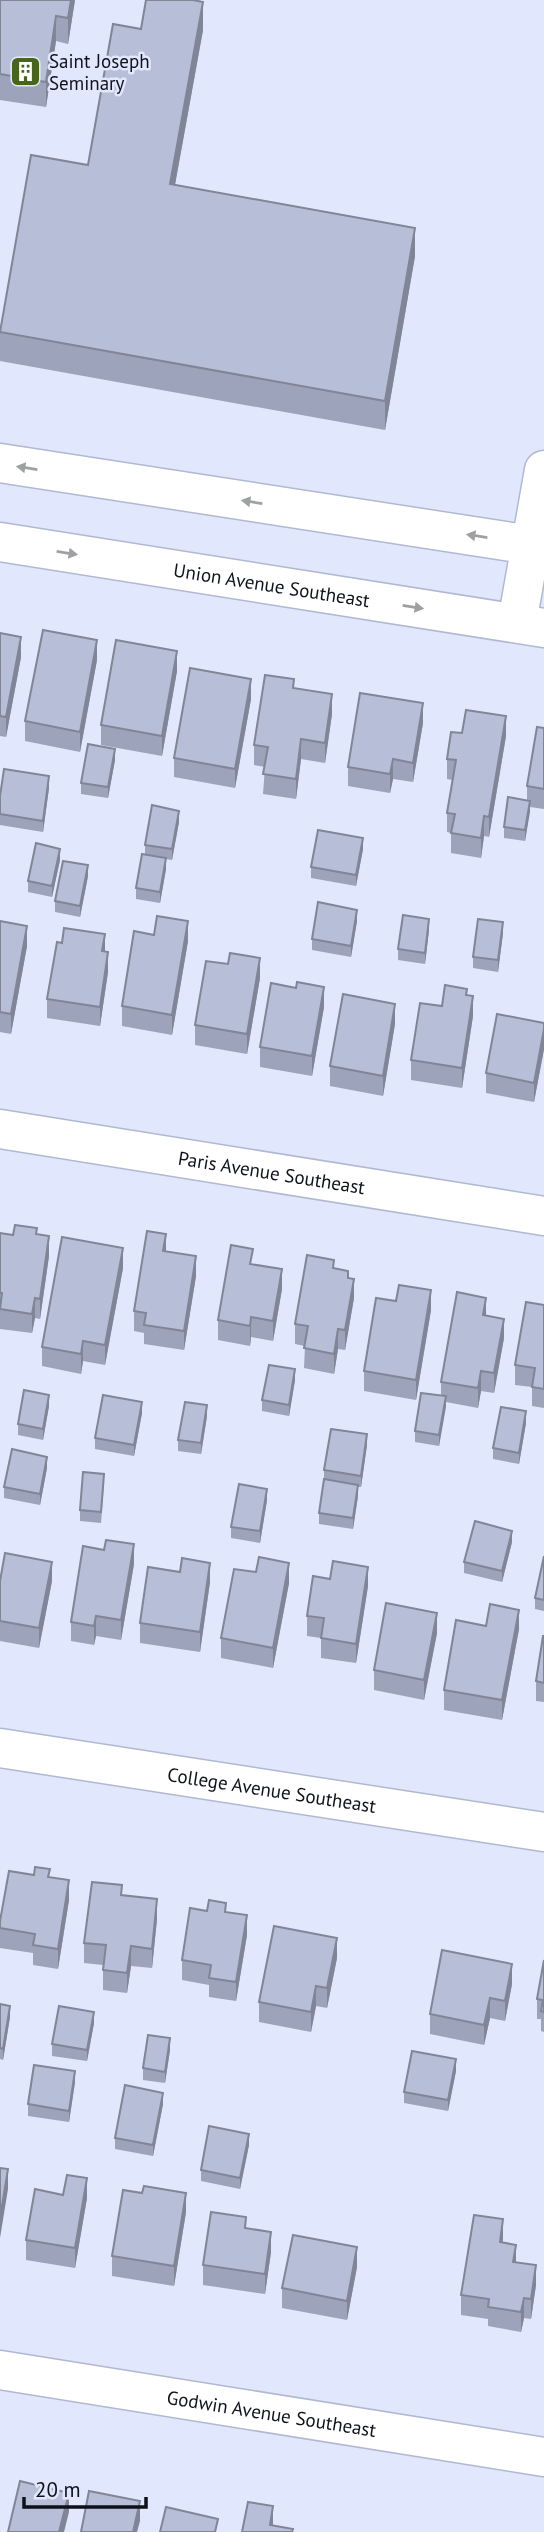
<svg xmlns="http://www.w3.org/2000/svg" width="544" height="2532" viewBox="0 0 544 2532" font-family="'PT Sans',sans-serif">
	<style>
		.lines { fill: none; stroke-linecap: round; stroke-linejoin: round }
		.minor-casing { stroke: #b1b8d1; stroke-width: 41 }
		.minor { stroke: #fff; stroke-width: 38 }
		.wall { fill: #9da3ba }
		.shaded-wall { fill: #808597 }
		.building { fill: #b7bed8; stroke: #808597; stroke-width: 2 }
		.oneway { fill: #9fa0a3 }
		.labels { text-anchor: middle; stroke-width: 5; stroke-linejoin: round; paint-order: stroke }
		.poi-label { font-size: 19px; fill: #0f121a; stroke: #e1e7fc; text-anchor: start }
		.street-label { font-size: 19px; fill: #0f121a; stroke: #e1e7fc }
	</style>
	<rect width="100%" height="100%" fill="#e1e7fc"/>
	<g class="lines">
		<defs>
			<g id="minor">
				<path d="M0,463L544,547"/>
				<path id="s1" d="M0,542L544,628"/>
				<path d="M517,623L544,470"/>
				<path id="s2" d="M0,1129L544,1216"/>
				<path id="s3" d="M0,1748L544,1832"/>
				<path id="s4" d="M0,2370L544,2457"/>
			</g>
		</defs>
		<!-- minor casing -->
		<use href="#minor" class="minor-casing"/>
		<!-- minor -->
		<use href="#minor" class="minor"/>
	</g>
	<!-- wall -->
	<path class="wall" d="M0,0H75L68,44L56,41L46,107L0,100Z
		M141,29L203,30L175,185L415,256L385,430L0,361V328L88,165Z
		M0,633L21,657L6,737L0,736Z
		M97,660L80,752L25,741V721Z
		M177,671L162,756L101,745V725Z
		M251,699L235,788L174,777V758Z
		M332,714L325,763L301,759L296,799L263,794L265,767L254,765V745Z
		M423,723L413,782L393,779L390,793L348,786V767Z
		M544,728V809L530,807L525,841L504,838V827L527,800V786Z
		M462,733L506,736L489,837L484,836L481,858L451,853V833L447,832V813L452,780L447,779V759Z
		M115,760L108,798L81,794V783Z
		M49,788L43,832L0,825V796Z
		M179,822L172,860L166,859V869L160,903L136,899V888L145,854V845Z
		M363,849L356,886L311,878V867Z
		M60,860L52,897L28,892V881Z
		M88,876L80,917L55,912V901Z
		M0,921L27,946L11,1034L0,1032Z
		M357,921L351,957L312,950V939Z
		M429,930L425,964L398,960V949Z
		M503,933L498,972L473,968V957Z
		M188,941L172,1035L122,1026V1006Z
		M105,952L108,972L100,1026L47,1018V999Z
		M260,978L247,1054L195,1045V1025Z
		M467,995L473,1016L462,1088L411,1080V1060L442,1006Z
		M324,1007L312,1076L260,1067V1047Z
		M544,1023V1049L534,1102L486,1093V1073Z
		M395,1024L383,1096L330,1086V1066Z
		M0,1233L13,1235L37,1234L49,1256L40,1319L35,1318L32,1333L0,1329Z
		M166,1251L196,1276L184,1350L144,1344V1333L134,1331V1311Z
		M253,1264L282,1289L273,1341L251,1337L250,1346L218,1340V1320Z
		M123,1268L105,1365L83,1361L81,1374L42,1366V1347Z
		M334,1268L348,1278L354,1298L345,1350L338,1349L334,1374L304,1368L305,1346L295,1344V1324Z
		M544,1305V1408L532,1406V1387L515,1385V1365Z
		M431,1310L416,1400L364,1391V1371Z
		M486,1315L504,1338L494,1393L481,1391L478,1408L446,1402L439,1446L415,1442V1431L441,1396V1382Z
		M295,1380L289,1416L262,1411V1400Z
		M49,1406L43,1440L18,1435V1424Z
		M142,1413L134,1456L95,1449V1438Z
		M207,1416L201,1454L178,1451V1440Z
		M526,1423L519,1464L493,1459V1448Z
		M367,1445L361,1487H358V1496L353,1529L319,1524V1513L324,1479V1470Z
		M47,1468L40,1505L4,1498V1487Z
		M104,1485L101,1523L80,1521V1510Z
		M267,1500L260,1543L231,1538V1527Z
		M512,1542L502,1582L464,1573V1562Z
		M544,1556V1611L535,1609V1598Z
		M134,1564L121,1640L96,1636L94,1645L71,1641V1622Z
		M256,1572L289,1583L273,1668L221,1658V1638Z
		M0,1581H52L39,1648L0,1641Z
		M210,1582L200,1652L140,1643V1623Z
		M368,1586L356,1663L321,1658V1638L307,1636V1616Z
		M486,1626L519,1629L502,1720L444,1710V1690Z
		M437,1633L424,1700L374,1690V1670Z
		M544,1636V1702L536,1701V1681Z
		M50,1877L69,1900L58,1969L33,1965V1953L0,1948V1921Z
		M122,1895L157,1919L152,1968L131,1966L127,1993L103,1990V1965L84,1963V1943Z
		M207,1911L226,1912L247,1935L236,2001L209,1997V1985L182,1980V1960Z
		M337,1958L327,2008L316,2006L311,2032L259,2022V2002Z
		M544,1960V2032L541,2031V2019H537V1999Z
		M512,1984L505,2021L490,2018L484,2045L430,2034V2014Z
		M0,2004L10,2017L3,2060L0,2059Z
		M94,2023L87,2061L52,2056V2044Z
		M170,2050L165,2083L143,2080V2068Z
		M456,2071L448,2111L404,2103V2092Z
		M75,2082L69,2122L28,2116V2104Z
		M163,2104L153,2156L115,2149V2138Z
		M249,2145L240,2189L201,2181V2170Z
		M63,2195L87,2198L75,2268L26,2260V2240Z
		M186,2212L174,2286L112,2276V2256Z
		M246,2228L271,2252L265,2294L203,2285V2265Z
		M503,2239L502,2242L516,2262L536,2285L531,2319L524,2318L521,2332L488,2326V2319L461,2315V2295Z
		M357,2267L347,2320L282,2308V2288Z"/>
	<!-- shaded-wall -->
	<path class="shaded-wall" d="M71,0H75L68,44V18Z
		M203,2V30L170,212V184Z
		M56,16V41L46,107V82Z
		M415,228V256L385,430V401Z
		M21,637V657L6,737V717Z
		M97,640V660L80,752V732Z
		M177,651V671L162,756V736Z
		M251,679V699L235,788V769Z
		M332,694V714L325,763V743Z
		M423,703V723L413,782V763Z
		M506,716V736L489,837V817Z
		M301,739V759L296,799V779Z
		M115,749V760L108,798V787Z
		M393,759V779L390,793V774Z
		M49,776V788L43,832V821Z
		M530,801V812L525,841V830Z
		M179,811V822L172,860V849Z
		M484,816V836L481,858V838Z
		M363,838V849L356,886V875Z
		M60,849V860L52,897V886Z
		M166,858V869L160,903V892Z
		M88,865V876L80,917V906Z
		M357,910V921L351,957V946Z
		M429,919V930L425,964V953Z
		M188,921V941L172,1035V1015Z
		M503,922V933L498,972V960Z
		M27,926V946L11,1034V1014Z
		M105,934V954L102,951Z
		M108,952V972L100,1026V1007Z
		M260,958V978L247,1054V1034Z
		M324,987V1007L312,1076V1056Z
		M473,996V1016L462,1088V1068Z
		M395,1004V1024L383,1096V1076Z
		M544,1029V1049L534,1102V1083Z
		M166,1234V1253L163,1251Z
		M49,1236V1256L40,1319V1299Z
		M123,1248V1268L105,1365V1345Z
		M196,1256V1276L184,1350V1331Z
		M282,1269V1289L273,1341V1321Z
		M354,1279V1298L345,1350V1330Z
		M431,1290V1310L416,1400V1380Z
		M35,1298V1318L32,1333V1314Z
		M486,1298V1317L483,1315Z
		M251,1317V1337L250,1346V1326Z
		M504,1319V1338L494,1393V1373Z
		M338,1329V1349L334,1374V1354Z
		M83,1341V1361L81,1374V1354Z
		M295,1369V1380L289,1416V1405Z
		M481,1371V1391L478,1408V1388Z
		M49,1395V1406L43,1440V1429Z
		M446,1396V1407L439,1446V1435Z
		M142,1402V1413L134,1456V1445Z
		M207,1405V1416L201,1454V1443Z
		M526,1411V1423L519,1464V1453Z
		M367,1434V1445L361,1487V1476Z
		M47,1457V1468L40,1505V1494Z
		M358,1485V1496L353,1529V1518Z
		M267,1489V1500L260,1543V1531Z
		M512,1531V1542L502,1582V1571Z
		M134,1544V1564L121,1640V1620Z
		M52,1562V1581L39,1648V1628Z
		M210,1563V1582L200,1652V1632Z
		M289,1563V1583L273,1668V1648Z
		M368,1567V1586L356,1663V1644Z
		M519,1610V1629L502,1720V1700Z
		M437,1613V1633L424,1700V1680Z
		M96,1616V1636L94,1645V1626Z
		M69,1880V1900L58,1969V1949Z
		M157,1899V1919L152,1968V1949Z
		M247,1915V1935L236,2001V1982Z
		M337,1938V1958L327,2008V1988Z
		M131,1946V1966L127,1993V1973Z
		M512,1964V1984L505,2021V2001Z
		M316,1986V2006L311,2032V2012Z
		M490,1998V2018L484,2045V2025Z
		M10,2006V2017L3,2060V2049Z
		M94,2012V2023L87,2061V2050Z
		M170,2038V2050L165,2083V2072Z
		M456,2059V2071L448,2111V2100Z
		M75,2071V2082L69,2122V2111Z
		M163,2093V2104L153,2156V2145Z
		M249,2134V2145L240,2189V2178Z
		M8,2169V2189L0,2238V2218Z
		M87,2178V2198L75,2268V2248Z
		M186,2193V2212L174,2286V2266Z
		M503,2219V2239L500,2262V2242Z
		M271,2232V2252L265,2294V2274Z
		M516,2245V2265L513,2262Z
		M357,2247V2267L347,2320V2301Z
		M536,2265V2285L531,2319V2299Z
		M524,2298V2318L521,2332V2312Z
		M69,2493V2512L64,2532H59Z
		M140,2501V2521L137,2532H133Z
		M273,2506V2526L270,2525Z"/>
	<!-- building -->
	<path class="building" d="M0,0H71L68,18L56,16L46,82L0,74Z
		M146,0H193L203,2L170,184L415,228L385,401L0,332L31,155L88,165L113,24L141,29Z
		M43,630L97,640L80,732L25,721Z
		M0,633L21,637L6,717L0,716Z
		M116,640L177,651L162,736L101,725Z
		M190,668L251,679L235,769L174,758Z
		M265,675L294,679L293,688L332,694L325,743L301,739L296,779L263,774L268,747L254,745Z
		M360,693L423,703L413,763L393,759L390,774L348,767Z
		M466,710L506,716L489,817L484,816L481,838L451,833L455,814L447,813L456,760L447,759L451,732L462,733Z
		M537,727L544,728V789L527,786Z
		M88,744L115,749L108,787L81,783Z
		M4,769L49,776L43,821L0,814V796Z
		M508,797L530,801L525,830L504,827Z
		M152,805L179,811L172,849L145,845Z
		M318,830L363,838L356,875L311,867Z
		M36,843L60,849L52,886L28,881Z
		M142,854L166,858L160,892L136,888Z
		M63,861L88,865L80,906L55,901Z
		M318,902L357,910L351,946L312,939Z
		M403,915L429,919L425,953L398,949Z
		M157,916L188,921L172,1015L122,1006L134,931L154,935Z
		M478,919L503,922L498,960L473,957Z
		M0,921L27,926L11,1014L0,1012Z
		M64,928L105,934L102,951L108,952L100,1007L47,999L57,942L62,943Z
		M230,953L260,958L247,1034L195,1025L206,961L228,964Z
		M297,982L324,987L312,1056L260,1047L271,983L296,988Z
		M445,985L467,989L466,995L473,996L462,1068L411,1060L420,1003L442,1006Z
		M343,994L395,1004L383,1076L330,1066Z
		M497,1014L544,1023V1029L534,1083L486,1073Z
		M15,1225L37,1228L36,1234L49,1236L40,1299L35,1298L32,1314L0,1309L2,1293H0V1233L13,1235Z
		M147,1231L166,1234L163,1251L196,1256L184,1331L144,1325L146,1313L134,1311Z
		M62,1237L123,1248L105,1345L83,1341L81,1354L42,1347Z
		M231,1245L253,1249L250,1264L282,1269L273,1321L251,1317L250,1326L218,1320Z
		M307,1255L334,1260L333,1268L348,1271V1278L354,1279L345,1330L338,1329L334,1354L304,1348L308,1326L295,1324Z
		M399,1285L431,1290L416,1380L364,1371L376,1298L396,1301Z
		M457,1292L486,1298L483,1315L504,1319L494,1373L481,1371L478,1388L441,1382Z
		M526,1302L544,1305V1389L532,1387L535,1368L515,1365Z
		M269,1365L295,1369L289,1405L262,1400Z
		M24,1390L49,1395L43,1429L18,1424Z
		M421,1393L446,1396L439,1435L415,1431Z
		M103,1395L142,1402L134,1445L95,1438Z
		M185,1402L207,1405L201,1443L178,1440Z
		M501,1407L526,1411L519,1453L493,1448Z
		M331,1429L367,1434L361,1476L324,1470Z
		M12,1449L47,1457L40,1494L4,1487Z
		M83,1472L104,1474L101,1512L80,1510Z
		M324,1479L358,1485L353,1518L319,1513Z
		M239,1484L267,1489L260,1531L231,1527Z
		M475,1521L512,1531L502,1571L464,1562Z
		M106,1540L134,1544L121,1620L96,1616L94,1626L71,1622L83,1546L104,1550Z
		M5,1553L52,1562L39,1628L0,1621V1581Z
		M544,1556V1600L535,1598Z
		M259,1557L289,1563L273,1648L221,1638L234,1569L256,1572Z
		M182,1558L210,1563L200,1632L140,1623L148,1567L180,1572Z
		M333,1561L368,1567L356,1644L321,1638L324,1618L307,1616L313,1576L330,1579Z
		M386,1603L437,1613L424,1680L374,1670Z
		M490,1604L519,1610L502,1700L444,1690L456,1620L486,1626Z
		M543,1636H544V1683L536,1681Z
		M35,1867L50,1869L48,1877L69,1880L58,1949L33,1945L35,1934L0,1928V1921L9,1871L34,1875Z
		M92,1882L122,1885L121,1895L157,1899L152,1949L131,1946L127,1973L103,1970L106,1945L84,1943Z
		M209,1900L226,1903L225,1912L247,1915L236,1982L209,1978L211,1965L182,1960L190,1908L207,1911Z
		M274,1926L337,1938L327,1988L316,1986L311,2012L259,2002Z
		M442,1950L512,1964L505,2001L490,1998L484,2025L430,2014Z
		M544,1960V2012L541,2011L543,2000L537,1999Z
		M0,2004L10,2006L3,2049L0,2048Z
		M59,2006L94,2012L87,2050L52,2044Z
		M148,2035L170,2038L165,2072L143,2068Z
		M412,2051L456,2059L448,2100L404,2092Z
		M34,2065L75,2071L69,2111L28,2104Z
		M125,2085L163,2093L153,2145L115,2138Z
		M209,2126L249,2134L240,2178L201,2170Z
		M0,2168L8,2169L0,2218Z
		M67,2175L87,2178L75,2248L26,2240L35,2189L63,2195Z
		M144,2186L186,2193L174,2266L112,2256L123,2190L142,2193Z
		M211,2212L246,2217L245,2228L271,2232L265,2274L203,2265Z
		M474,2215L503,2219L500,2242L516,2245L513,2262L536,2265L531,2299L524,2298L521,2312L488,2307L489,2299L461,2295Z
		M293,2235L357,2247L347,2301L282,2288Z
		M20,2481L69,2493L59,2532H8Z
		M89,2491L140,2501L133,2532H81Z
		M248,2502L273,2506L270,2525L293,2529L292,2532H242Z
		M166,2507L218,2519L215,2532H160Z"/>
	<!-- one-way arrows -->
	<defs><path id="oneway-solid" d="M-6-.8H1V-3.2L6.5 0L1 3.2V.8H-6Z" transform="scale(1.75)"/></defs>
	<g class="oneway">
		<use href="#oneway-solid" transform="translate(27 468) rotate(-171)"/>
		<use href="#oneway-solid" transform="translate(252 502) rotate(-171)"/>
		<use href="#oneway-solid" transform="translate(477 536) rotate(-171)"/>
		<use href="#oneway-solid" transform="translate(67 553) rotate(9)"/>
		<use href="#oneway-solid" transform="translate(413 607) rotate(9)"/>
	</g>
	<!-- icons -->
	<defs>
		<symbol id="building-square" viewBox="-11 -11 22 22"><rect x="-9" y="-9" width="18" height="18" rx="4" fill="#47661c" stroke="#e1e7fc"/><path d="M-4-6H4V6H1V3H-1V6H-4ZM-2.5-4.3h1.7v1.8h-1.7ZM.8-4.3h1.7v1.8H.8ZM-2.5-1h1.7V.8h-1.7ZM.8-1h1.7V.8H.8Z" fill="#fff"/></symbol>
	</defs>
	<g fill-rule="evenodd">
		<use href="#building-square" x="8" y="54" width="35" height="35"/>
	</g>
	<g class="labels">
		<!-- poi labels -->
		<g class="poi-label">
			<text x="49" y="68">Saint Joseph<tspan x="49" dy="22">Seminary</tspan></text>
		</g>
		<!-- street labels -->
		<g class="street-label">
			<text dy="7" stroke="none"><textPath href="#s1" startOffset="275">Union Avenue Southeast</textPath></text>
			<text dy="7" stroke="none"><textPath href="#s2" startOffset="275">Paris Avenue Southeast</textPath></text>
			<text dy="7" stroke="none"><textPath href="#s3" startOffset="275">College Avenue Southeast</textPath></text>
			<text dy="7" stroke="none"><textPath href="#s4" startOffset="275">Godwin Avenue Southeast</textPath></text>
		</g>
	</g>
	<!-- scale -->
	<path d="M24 2497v10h122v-10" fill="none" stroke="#0f121a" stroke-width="3.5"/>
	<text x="35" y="2497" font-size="21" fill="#0f121a" stroke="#e1e7fc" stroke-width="5" paint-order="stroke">20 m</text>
</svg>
